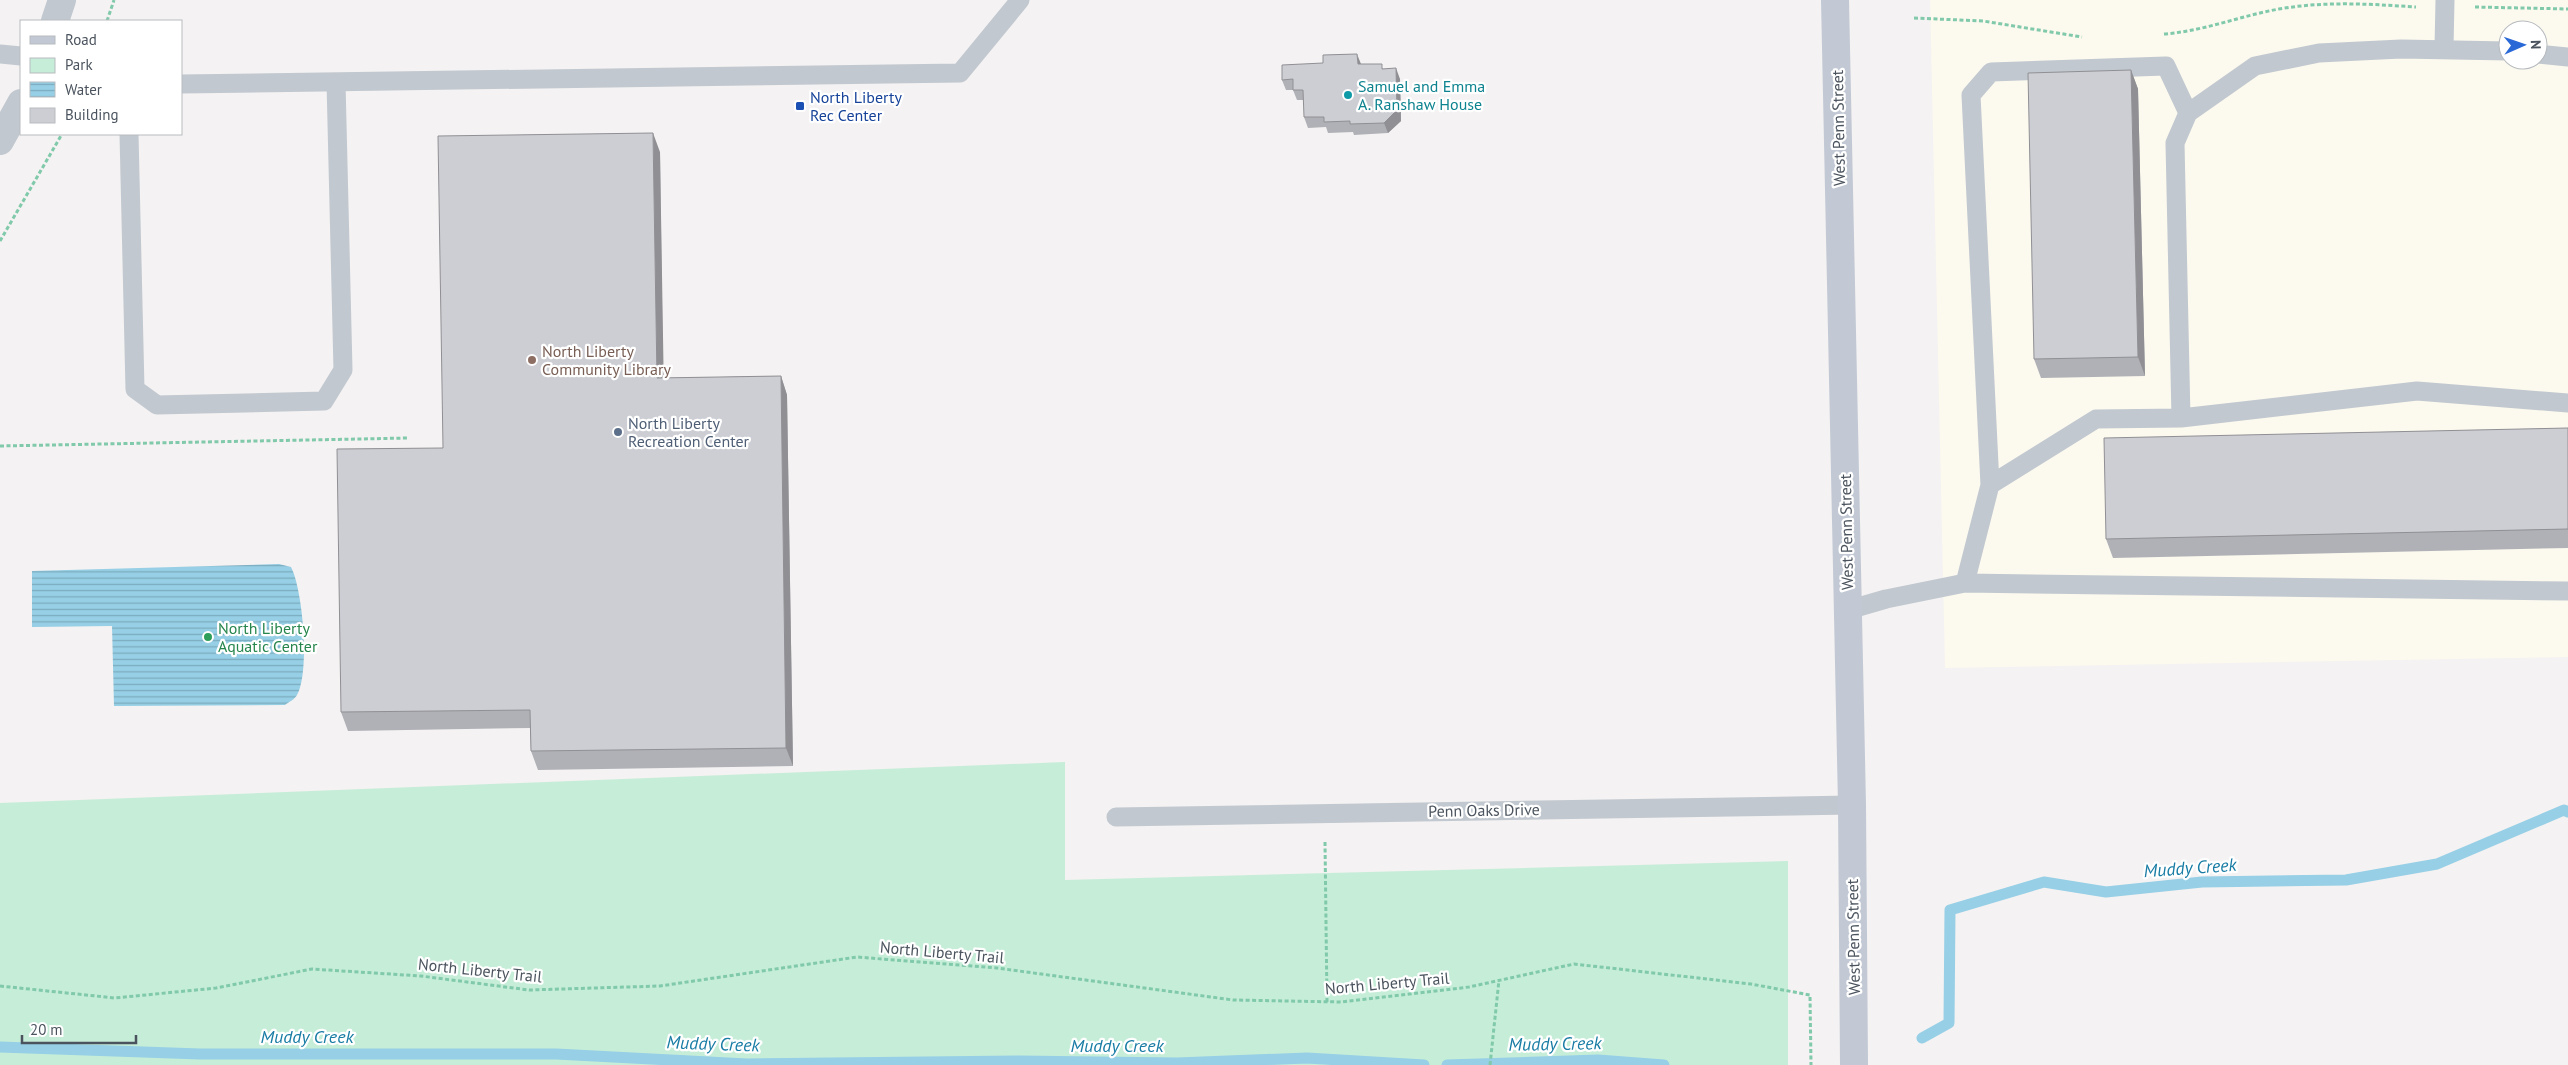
<svg xmlns="http://www.w3.org/2000/svg" width="2568" height="1065" viewBox="0 0 2568 1065" font-family="'PT Sans',sans-serif">
	<style>
		.commercial { fill: #fcf9ef; fill-rule: evenodd }
		.green { fill: #c6edd8 }
		.water { fill: url(#water-rules) }
		.lines { fill: none; stroke-linecap: round; stroke-linejoin: round }
		.stream { stroke: #96cfe6; stroke-width: 11 }
		.path { stroke: #80c9aa; stroke-width: 3; stroke-dasharray: 4 2.5; stroke-linecap: butt }
		.lane { stroke: #c1c8cf; stroke-width: 19 }
		.street { stroke: #c1c8cf; stroke-width: 28 }
		.secondary { stroke: #c2c9d4; stroke-width: 28 }
		.wall { fill: #b0b1b6 }
		.shaded-wall { fill: #909094 }
		.building { fill: #cdced4; stroke: #909094 }
		.culture-dot { fill: #0f9aa8; stroke: #fff; stroke-width: 2 }
		.transit-dot { fill: #1a4fb4; stroke: #fff; stroke-width: 2 }
		.education-dot { fill: #8d6e63; stroke: #fff; stroke-width: 2 }
		.service-dot { fill: #5c6f8a; stroke: #fff; stroke-width: 2 }
		.leisure-dot { fill: #2e9e5b; stroke: #fff; stroke-width: 2 }
		.labels { text-anchor: middle; stroke-width: 4.5; stroke-linejoin: round; paint-order: stroke }
		.culture-label { font-size: 16px; fill: #0d838f; stroke: #fff; text-anchor: start }
		.transit-label { font-size: 16px; fill: #164399; stroke: #fff; text-anchor: start }
		.street-label { font-size: 16px; fill: #4b545e; stroke: #fff }
		.education-label { font-size: 16px; fill: #785e54; stroke: #fff; text-anchor: start }
		.service-label { font-size: 16px; fill: #4e5e75; stroke: #fff; text-anchor: start }
		.leisure-label { font-size: 16px; fill: #27864d; stroke: #fff; text-anchor: start }
		.water-label { font-size: 18px; font-style: italic; fill: #187ca4; stroke: #fff }
	</style>
	<defs>
		<pattern id="water-rules" width="6" height="5" patternUnits="userSpaceOnUse" patternTransform="scale(1.25)"><rect width="6" height="5" fill="#96cfe6"/><path d="M0 2.5h6" fill="none" stroke="#7cabbe"/></pattern>
	</defs>
	<rect width="100%" height="100%" fill="#f4f2f2"/>
	<!-- commercial -->
	<path class="commercial" d="M1930,0H2568V657L1945,668ZM2508,30H2538V60H2508Z"/>
	<!-- green -->
	<path class="green" d="M1065,762V880L1788,861V1065H0V803Z"/>
	<!-- water -->
	<path class="water" d="M279,564L291,567C303,590 310,672 297,695C295,699 289,702 285,705L114,706L112,626L32,627V571Z"/>
	<g class="lines">
		<!-- stream -->
		<path class="stream" d="M1922,1038L1949,1023L1950,910L2044,882L2106,892L2202,882L2346,880L2437,864L2564,810L2568,812
			M0,1047L200,1054H556L747,1064L1018,1061L1177,1063L1307,1058L1424,1065
			M1447,1065L1598,1060L1664,1065"/>
		<!-- path -->
		<path class="path" d="M2475,7L2568,9
			M1914,18L1983,21L2082,37
			M107,21L114,0
			M2164,34C2204,31 2240,16 2279,9C2325,1 2370,4 2416,7
			M0,241L62,134
			M0,446L409,438
			M1325,842L1327,1002
			M0,986L115,998L216,988L312,969L421,976L529,990L660,986L857,957L997,968L1233,1000L1341,1002L1469,987L1574,964L1751,984L1810,995L1811,1065
			M1490,1065L1499,980"/>
		<!-- lane -->
		<path class="lane" d="M2444,48L2445,0
			M0,54L21,56
			M2538,54L2568,57
			M181,84L960,73L1020,0
			M129,134L135,389L157,405L324,401L343,370L336,82
			M2181,418L2175,143L2188,113L2255,66L2319,53L2401,49L2508,51
			M1990,485L1971,95L1991,72L2166,66L2188,113
			M1965,583L1990,485L2096,419L2181,418L2417,391L2568,403
			M1848,610L1886,599L1965,583L2568,591
			M1116,817L1852,805"/>
		<!-- street -->
		<path class="street" d="M55,21L62,0
			M0,141L21,103"/>
		<!-- secondary -->
		<path class="secondary" d="M1835,0L1852,805L1854,1065"/>
	</g>
	<!-- wall -->
	<path class="wall" d="M1361,64L1384,69L1400,79L1401,121L1388,133L1354,135L1353,132L1328,133L1326,127L1308,128L1304,117V100H1297L1293,90H1286L1282,80Z
		M2131,70L2138,89L2145,376L2041,378L2034,359Z
		M660,152L663,378L781,376L787,395L793,766L538,770L531,751L530,728L348,731L341,712Z
		M2568,428V548L2113,558L2106,539Z"/>
	<!-- shaded-wall -->
	<path class="shaded-wall" d="M1357,54L1361,64H1358Z
		M1396,68L1400,79L1401,121L1388,133L1384,123Z
		M2131,70L2138,89L2145,376L2138,357Z
		M653,133L660,152L664,397L657,378Z
		M781,376L787,395L793,766L786,748Z"/>
	<!-- building -->
	<path class="building" d="M1357,54L1358,64H1382V69L1396,68L1397,110L1384,123L1350,124V121L1324,122V117H1304L1303,90H1293V79L1282,80V65L1323,63V55Z
		M2131,70L2138,357L2034,359L2028,73Z
		M653,133L657,378L781,376L786,748L531,751L530,710L341,712L337,449L443,448L438,136Z
		M2568,428V529L2106,539L2104,438Z"/>
	<!-- markers -->
	<circle class="culture-dot" cx="1348" cy="95" r="5"/>
	<rect class="transit-dot" x="795" y="101" width="10" height="10" rx="2.5"/>
	<circle class="education-dot" cx="532" cy="360" r="5"/>
	<circle class="service-dot" cx="618" cy="432" r="5"/>
	<circle class="leisure-dot" cx="208" cy="637" r="5"/>
	<g class="labels">
		<!-- culture labels -->
		<g class="culture-label">
			<text x="1358" y="92">Samuel and Emma<tspan x="1358" dy="18">A. Ranshaw House</tspan></text>
		</g>
		<!-- transit labels -->
		<g class="transit-label">
			<text x="810" y="103">North Liberty<tspan x="810" dy="18">Rec Center</tspan></text>
		</g>
		<!-- street labels -->
		<g class="street-label">
			<text transform="translate(1838 128) rotate(-91)" y="6">West Penn Street</text>
			<text transform="translate(1846 532) rotate(-91)" y="6">West Penn Street</text>
			<text transform="translate(1484 810) rotate(-1)" y="6">Penn Oaks Drive</text>
			<text transform="translate(1853 937) rotate(-91)" y="6">West Penn Street</text>
			<text transform="translate(942 952) rotate(5)" y="6">North Liberty Trail</text>
			<text transform="translate(480 970) rotate(6)" y="6">North Liberty Trail</text>
			<text transform="translate(1387 983) rotate(-5)" y="6">North Liberty Trail</text>
		</g>
		<!-- education labels -->
		<g class="education-label">
			<text x="542" y="357">North Liberty<tspan x="542" dy="18">Community Library</tspan></text>
		</g>
		<!-- service labels -->
		<g class="service-label">
			<text x="628" y="429">North Liberty<tspan x="628" dy="18">Recreation Center</tspan></text>
		</g>
		<!-- leisure labels -->
		<g class="leisure-label">
			<text x="218" y="634">North Liberty<tspan x="218" dy="18">Aquatic Center</tspan></text>
		</g>
		<!-- water labels -->
		<g class="water-label">
			<text transform="translate(2190 868) rotate(-4)" y="6">Muddy Creek</text>
			<text x="307" y="1043">Muddy Creek</text>
			<text transform="translate(713 1044) rotate(2)" y="6">Muddy Creek</text>
			<text transform="translate(1555 1044) rotate(-1)" y="6">Muddy Creek</text>
			<text x="1117" y="1052">Muddy Creek</text>
		</g>
	</g>
	<!-- legend -->
	<rect x="20" y="20" width="162" height="115" fill="#ffffff" stroke="#b7bbbf"/>
	<rect x="30" y="36" width="25" height="8" fill="#c2c9d4" stroke="#b7bbbf"/>
	<text x="65" y="45" font-size="15" fill="#4b545e">Road</text>
	<rect x="30" y="58" width="25" height="15" fill="#c6edd8" stroke="#b7bbbf"/>
	<text x="65" y="70" font-size="15" fill="#4b545e">Park</text>
	<rect x="30" y="82" width="25" height="15" fill="url(#water-rules)" stroke="#b7bbbf"/>
	<text x="65" y="95" font-size="15" fill="#4b545e">Water</text>
	<rect x="30" y="108" width="25" height="15" fill="#cdced4" stroke="#b7bbbf"/>
	<text x="65" y="120" font-size="15" fill="#4b545e">Building</text>
	<!-- north arrow -->
	<g transform="translate(2523 45) rotate(88)"><circle r="24" fill="#ffffff" stroke="#b7bbbf"/>
	<path d="M0-4L9 19L0 12L-9 19Z" fill="#2968d7"/>
	<text y="-8" font-size="14" font-weight="bold" text-anchor="middle" fill="#4b545e">N</text>
	</g>
	<!-- scale -->
	<path d="M22 1035v8h114v-8" fill="none" stroke="#4b545e" stroke-width="2.5"/>
	<text x="30" y="1035" font-size="15" fill="#4b545e" stroke="#ffffff" stroke-width="4" paint-order="stroke">20 m</text>
</svg>
